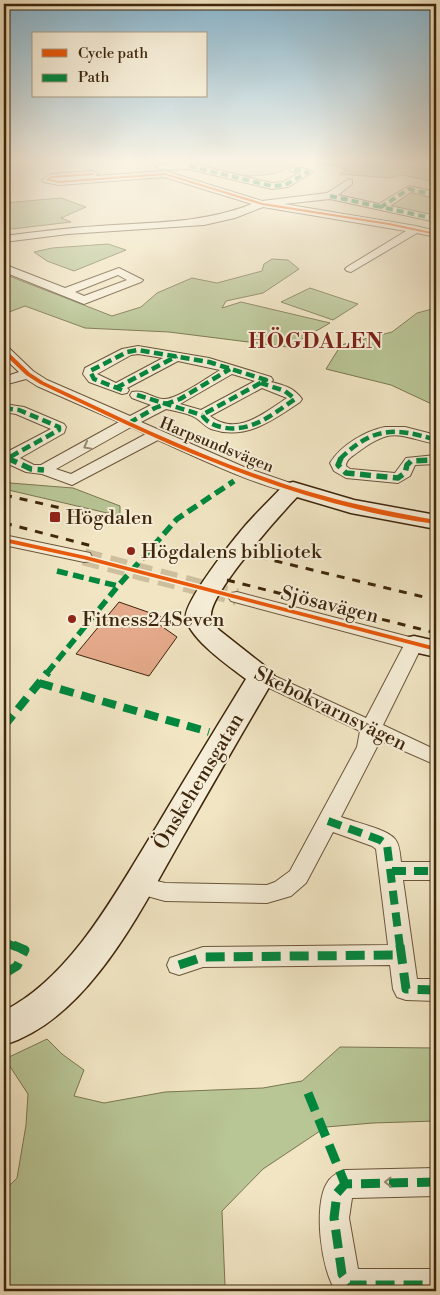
<svg xmlns="http://www.w3.org/2000/svg" width="440" height="1295" viewBox="0 0 440 1295" font-family="'Libre Bodoni',serif">
	<style>
		.green { fill: #b8c595; stroke: #7b7650 }
		.building { fill: #e5aa8b; stroke: #3e260c }
		.lines { fill: none; stroke-linecap: round; stroke-linejoin: round }
		.street-tunnel { stroke: #cdbf9e; stroke-width: 17; stroke-dasharray: 17 9; stroke-linecap: butt }
		.street-casing { stroke: #6b563a; stroke-width: 2 }
		.secondary-casing { stroke: #3e260c; stroke-width: 3 }
		.street { fill: #f6eed8; fill-rule: evenodd }
		.secondary { fill: #f6eed8; fill-rule: evenodd }
		.rail { stroke: #3e260c; stroke-width: 3; stroke-dasharray: 8 8; stroke-linecap: butt }
		.quiet-far4 { stroke: #00873e; stroke-width: 4; stroke-dasharray: 7 4; stroke-linecap: butt }
		.quiet-far3 { stroke: #00873e; stroke-width: 4.5; stroke-dasharray: 9 4.5; stroke-linecap: butt }
		.quiet-far2 { stroke: #00873e; stroke-width: 5.5; stroke-dasharray: 11 5.5; stroke-linecap: butt }
		.quiet-far1 { stroke: #00873e; stroke-width: 8; stroke-dasharray: 14 8; stroke-linecap: butt }
		.quiet { stroke: #00873e; stroke-width: 9; stroke-dasharray: 19 9; stroke-linecap: butt }
		.cycleway-casing { stroke: #f6eed8; stroke-width: 3 }
		.cycleway { fill: #e8590c; fill-rule: evenodd }
		.oneway { stroke: #9a8a72 }
		.poi-dot { fill: #8f2418; stroke: #f6eed8; stroke-width: 2 }
		.labels { text-anchor: middle; stroke-width: 4; stroke-linejoin: round; paint-order: stroke }
		.far-street-label { font-size: 16px; fill: #3e260c; stroke: #f6eed8 }
		.poi-label { font-size: 20px; fill: #3e260c; stroke: #f6eed8; text-anchor: start }
		.street-label { font-size: 20px; fill: #3e260c; stroke: #f6eed8 }
		.far-district-label { font-size: 21px; font-weight: bold; letter-spacing: 1px; fill: #7a1f14; stroke: #f6eed8 }
	</style>
	<rect width="100%" height="100%" fill="#f1e5c3"/>
	<filter id="stains"><feTurbulence type="fractalNoise" baseFrequency=".004" numOctaves="4"/><feColorMatrix values="0 0 0 0 .2 0 0 0 0 .09 0 0 0 0 .02 0 0 0 .5 -.17"/></filter>
	<radialGradient id="worn" r=".72"><stop offset=".6" stop-color="#630" stop-opacity="0"/><stop offset="1" stop-color="#630" stop-opacity=".3"/></radialGradient>
	<!-- green -->
	<path class="green" d="M188,161H299C292,164 285,170 279,172C255,180 208,175 188,161Z
		M309,161H387L377,168H436V182L402,175L390,178L339,174L347,169Z
		M410,190L436,196V216L386,206Z
		M61,198L86,207L61,218L71,222L12,229L4,223V203Z
		M108,244L126,250L74,271L47,261L34,252L52,248Z
		M272,259L288,260L299,269L263,293L226,301L222,308L241,302L330,323L288,347L169,332L85,328L25,306L4,314V301L8,299L4,297V274L112,316L141,307L157,293L192,278L217,283L262,271L264,264Z
		M310,288L358,304L333,320L281,302Z
		M436,308V406L391,385L326,369L341,345L392,332L417,313Z
		M4,478L9,479L10,483L73,488L120,506V516L4,489Z
		M47,1039L62,1054L84,1070L74,1096L104,1103L165,1092L263,1088L302,1081L340,1047L436,1048V1121L373,1123L326,1127L263,1169L222,1211L225,1286L232,1291H4V1191L17,1178L26,1125L28,1094L5,1059Z"/>
	<!-- building -->
	<path class="building" d="M119,602L162,617L157,623L177,637L149,676L76,654Z"/>
	<g class="lines">
		<!-- street-tunnel -->
		<path class="street-tunnel" d="M84,557L237,597"/>
		<defs>
			<path id="street" d="M189,163L272,183L283,182L299,173L290,171V167L308,169L313,172L288,187L272,189L189,169L161,170L156,167L161,164Z
				M93,171L98,174L95,176L165,171L262,201L327,193L349,179L352,180V184L338,195L379,204L409,186L436,192V198L411,192L390,206L436,216V222L330,199L284,204L416,226L436,231V237L417,233L351,272L347,271L345,269L347,267L406,231L263,207L235,218L204,225L68,234L4,242V236C41,231 77,227 114,225C164,222 205,222 252,204L164,177L59,185L44,182L42,180L51,174Z
				M4,262L11,267L65,288L119,268L143,280L141,282L84,304L4,272ZM118,275L127,280L84,296L75,292Z
				M138,346L209,358L271,377L273,380L271,382C284,385 294,388 302,399L300,402C273,420 246,441 211,429C204,426 201,421 196,418C188,413 175,411 166,409L141,422L244,467L299,486L301,489L299,492C279,497 181,450 158,440L72,485L42,474L26,472L4,462V452H7L51,429L16,414L4,412V404L24,407L64,424L66,427L64,433L20,458L34,465H41L119,422L37,386L26,379L4,385V377L19,372L4,358V347L9,348L33,371L47,380L130,416L151,405L132,398L130,395L132,392C143,389 152,398 163,399C175,401 208,377 220,370L178,361L127,388L129,390L127,393L122,394L89,382L83,374L85,368L122,349ZM138,354L163,358L116,383L97,374L131,355ZM232,374L255,381L201,410L180,404ZM262,388L287,398C264,413 237,437 210,416ZM131,427L146,434L71,474L56,469Z
				M385,427H405L436,435V444C398,436 393,426 358,452C353,456 346,459 346,466L350,469L395,473L406,458L436,455V464L415,465L410,476L398,483L346,478L334,471L330,463C341,445 365,431 385,427Z
				M4,535L90,553L92,557L90,561L84,562L4,545Z
				M237,592L421,640L423,644L383,725L436,750V765L379,740L377,747L341,817C354,822 387,829 395,839C400,845 400,855 401,862H436V880H403L417,979H436V1001L406,1000L397,997L393,989L390,965L203,967L179,975L170,972L167,965L170,958L203,947L388,945L376,849L372,846L333,832L306,883L291,896L267,903L165,901L129,891L125,885L129,879L137,876L165,883L267,885L275,882L290,871L357,747L360,731L254,681L251,677L254,673L261,671L268,673L366,718L403,647L231,601L228,597L231,593Z
				M436,1168V1196L352,1198L349,1218L358,1269H436V1291H336C321,1271 313,1205 327,1183C331,1176 337,1173 345,1170Z"/>
			<path id="secondary" d="M293,482L354,500L436,515V529L351,513L297,497C279,516 212,591 211,614C210,621 215,625 219,630L271,671L275,677C245,728 215,780 186,831C143,905 91,1018 4,1045V1011C73,976 117,890 157,826C186,777 216,728 246,679C230,667 188,638 186,617C184,602 233,540 245,526C258,511 272,498 285,484Z
				M414,636L436,641V657L405,650L401,644L405,638Z"/>
		</defs>
		<!-- street casing -->
		<use href="#street" class="street-casing"/>
		<!-- secondary casing -->
		<use href="#secondary" class="secondary-casing"/>
		<!-- street -->
		<use href="#street" class="street"/>
		<!-- secondary -->
		<use href="#secondary" class="secondary"/>
		<!-- rail -->
		<path class="rail" d="M4,495L118,521
			M4,523L96,547
			M259,557L436,600
			M227,580L436,633"/>
		<!-- quiet-far4 -->
		<path class="quiet-far4" d="M189,166L272,186L285,185L308,172L293,169
			M436,195L409,189L381,207L436,219
			M330,196L381,207"/>
		<!-- quiet-far3 -->
		<path class="quiet-far3" d="M116,388L177,356
			M122,390L94,379L90,371L127,352L138,350L209,362L266,380L202,415C206,422 213,425 221,427C250,434 273,414 295,399L285,391L261,383
			M137,395L202,415
			M4,408L19,410L59,427V430L8,458
			M129,423L155,408L180,399L230,369
			M4,457L10,459
			M340,459C372,427 395,427 436,440"/>
		<!-- quiet-far2 -->
		<path class="quiet-far2" d="M7,458L31,469L44,470
			M341,458L338,465L346,473L398,478L405,473L407,465L411,461L436,460
			M57,571L118,586
			M47,673L118,586L177,519L234,481"/>
		<!-- quiet-far1 -->
		<path class="quiet-far1" d="M39,683L209,732
			M4,726L48,672
			M328,821L380,840L387,845L400,947
			M392,871H436
			M4,942L16,947"/>
		<!-- quiet -->
		<path class="quiet" d="M400,945L406,989L436,990
			M179,965L203,957L401,955
			M4,974L17,966L25,950L13,945
			M308,1093L345,1184
			M436,1182L345,1184L337,1193L334,1218L342,1274L350,1285H436"/>
		<defs>
			<path id="cycleway" d="M93,173L94,175L52,178L50,179L59,181L165,173L263,203L389,223L436,233V235L389,225L262,205L165,175L59,183L45,180L51,176Z
				M4,350H6L30,373L44,382C118,416 190,452 267,478C322,498 379,510 436,520V524C360,514 285,491 213,462C154,439 98,411 40,384L26,375L4,354Z
				M4,538L86,556L436,647V651L83,559L4,542Z"/>
		</defs>
		<!-- cycleway casing -->
		<use href="#cycleway" class="cycleway-casing"/>
		<!-- cycleway -->
		<use href="#cycleway" class="cycleway"/>
	</g>
	<!-- one-way arrows -->
	<defs><path id="oneway-chevron" d="M-2-3.5L2.5 0L-2 3.5" fill="none" stroke-width="1.6" stroke-linecap="round" stroke-linejoin="round" transform="scale(1.25)"/></defs>
	<g class="oneway">
		<use href="#oneway-chevron" transform="translate(87 446) rotate(151)"/>
		<use href="#oneway-chevron" transform="translate(388 1182) rotate(180)"/>
	</g>
	<!-- sky -->
	<linearGradient id="sky" x2="0" y2="1"><stop stop-color="#89b8d2"/><stop offset="0.47" stop-color="#f9f3e4"/><stop offset="1" stop-color="#f9f3e4" stop-opacity="0"/></linearGradient>
	<rect width="440" height="342" fill="url(#sky)"/>
	<!-- markers -->
	<g class="poi-dot">
		<rect x="49" y="511" width="12" height="12" rx="2.5"/>
		<circle cx="131" cy="551" r="5"/>
		<circle cx="72" cy="619" r="5"/>
	</g>
	<g class="labels">
		<!-- far-street labels -->
		<g class="far-street-label">
			<text transform="translate(217 444) rotate(22)" y="6">Harpsundsvägen</text>
		</g>
		<!-- poi labels -->
		<g class="poi-label">
			<text x="66" y="524">Högdalen</text>
			<text x="141" y="558">Högdalens bibliotek</text>
			<text x="82" y="626">Fitness24Seven</text>
		</g>
		<!-- street labels -->
		<g class="street-label">
			<text transform="translate(330 604) rotate(14)" y="7">Sjösavägen</text>
			<text transform="translate(331 708) rotate(26)" y="7">Skebokvarnsvägen</text>
			<text transform="translate(198 781) rotate(-59)" y="7">Önskehemsgatan</text>
		</g>
		<!-- far-district labels -->
		<g class="far-district-label">
			<text x="316" y="348">HÖGDALEN</text>
		</g>
	</g>
	<!-- margin -->
	<rect width="440" height="1295" fill="none" stroke="#f1e5c3" stroke-width="20"/>
	<rect x="5" y="5" width="430" height="1285" fill="none" stroke="#3e260c" stroke-width="2.5"/>
	<rect x="10" y="10" width="420" height="1275" fill="none" stroke="#3e260c"/>
	<!-- legend -->
	<rect x="32" y="32" width="175" height="65" fill="#f6eed8" stroke="#ac9e86"/>
	<rect x="42" y="49" width="25" height="8" fill="#e8590c" stroke="#ac9e86"/>
	<text x="78" y="58" font-size="15" fill="#3e260c">Cycle path</text>
	<rect x="42" y="74" width="25" height="8" fill="#00873e" stroke="#ac9e86"/>
	<text x="78" y="82" font-size="15" fill="#3e260c">Path</text>
	<rect width="100%" height="100%" filter="url(#stains)"/>
	<rect width="100%" height="100%" fill="url(#worn)"/>
</svg>
